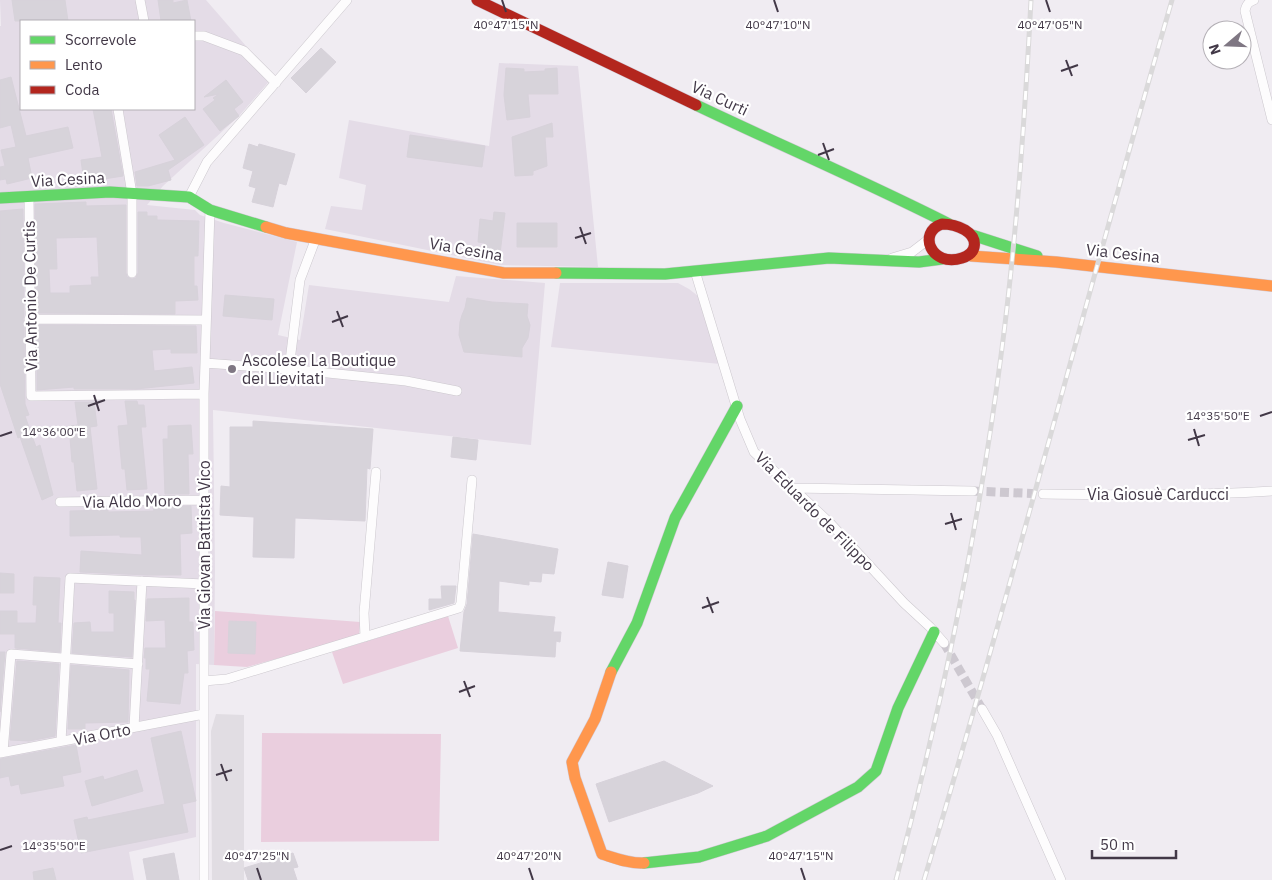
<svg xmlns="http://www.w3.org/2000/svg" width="1272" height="880" viewBox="0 0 1272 880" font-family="'IBM Plex Sans',sans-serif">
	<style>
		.residential { fill: #e4dce7; fill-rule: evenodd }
		.green { fill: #eacede }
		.parking { fill: #e1dde3 }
		.building { fill: #d7d3da; stroke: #d7d2da; fill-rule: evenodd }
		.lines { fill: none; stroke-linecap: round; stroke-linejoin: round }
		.street-tunnel { stroke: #cdc8d0; stroke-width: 9; stroke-dasharray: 9 4.5; stroke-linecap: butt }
		.street-casing { stroke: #ccc8ce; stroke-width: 10 }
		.fast-casing { stroke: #d1c8d4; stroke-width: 12 }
		.slow-casing { stroke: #d1c8d4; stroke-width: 12 }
		.jam-casing { stroke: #d1c8d4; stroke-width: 12 }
		.street { stroke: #fdfcfd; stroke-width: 9 }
		.fast { stroke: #63d668; stroke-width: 11 }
		.slow { stroke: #ff974d; stroke-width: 11 }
		.jam { stroke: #b3261e; stroke-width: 11 }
		.rail-casing { stroke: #dad9da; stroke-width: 5 }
		.rail { stroke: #fff; stroke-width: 3; stroke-dasharray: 9; stroke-linecap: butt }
		.ticks { fill: none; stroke: #423847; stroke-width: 2 }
		.poi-dot { fill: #7f7783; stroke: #fff; stroke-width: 2 }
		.labels { text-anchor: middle; stroke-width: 4.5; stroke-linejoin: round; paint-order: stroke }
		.street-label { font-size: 16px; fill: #423847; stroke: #fff }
		.poi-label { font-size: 16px; fill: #423847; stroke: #fff; text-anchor: start }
		.ticks-label { font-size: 12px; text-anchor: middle; fill: #423847; stroke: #fff; stroke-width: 4.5; stroke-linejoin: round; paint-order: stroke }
	</style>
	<rect width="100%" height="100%" fill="#f0ecf2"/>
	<!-- residential -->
	<path class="residential" d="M0,0H206L273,77L239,116L163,186L147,205L195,210L200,215L224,223L297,242L278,335L300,340L309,285L449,302L456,276L545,283L531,445L213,410L215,569L214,665L196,664V837L129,852L134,880H0V26H1ZM21,21H194V109H21Z
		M499,63L578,66L598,267L500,265L325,229L331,206L362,210L366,185L339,178L349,120L489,146Z
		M560,283H678L689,289L698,296L720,364L551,347Z"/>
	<!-- green -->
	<path class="green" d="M215,611L360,622L359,636L247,667L214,665Z
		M448,616L458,648L343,684L332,652Z
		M262,733L441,734L439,841L261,842Z"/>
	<!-- parking -->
	<path class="parking" d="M216,714L244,715V880H212L211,731Z"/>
	<!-- building -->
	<path class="building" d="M12,0H65L68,21H15Z
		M158,0H173V3L187,0L191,21H161Z
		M321,48L336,62L306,93L291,78Z
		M506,68L524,69V72L545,71V69L557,68L558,94H528L530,117L507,120L504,95Z
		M11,77L26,136L68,127L73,148L28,158L32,178L7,184L6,179L0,180V167L5,166L1,150L16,147L11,125L0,128V80Z
		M226,80L243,102L234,109L239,116L220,131L203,109L215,100L213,98L219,94L204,97Z
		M93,109H111L123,176L84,182L81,160L102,157Z
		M185,117L204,145L168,170L171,180L148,186H137L135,172L175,160L159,135Z
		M552,123L553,137H545L547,166L533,171V175L515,176L512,137Z
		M410,135L485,146L482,167L407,157Z
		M249,144L258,147L259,144L295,154L286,185L279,183L273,207L252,202L256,188L249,186L253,171L243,168Z
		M86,202V206L126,205V273L127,277L132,279L136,278L138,273V212H147V216H157V220L199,221L198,256H194V286H197L198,300L175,301V314L36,313L35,204ZM97,237L99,277H91L92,285L70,286V293H50L49,269H57L56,238Z
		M23,209L24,315L23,319L24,323L25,404L29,415L25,416L36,447L40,445L53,495L42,500L20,437L18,438L0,384V211Z
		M494,212L505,213L499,262L484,260L485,243L478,242L480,219L493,221Z
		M517,223H557V247H517Z
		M225,295L274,299L272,320L223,316Z
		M467,298L492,302L528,304L527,316L530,325L528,338L522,348V357L464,352L459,335L460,322L462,315L465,308Z
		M37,325L196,326L197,353H171V349L152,350L154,371L192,367L194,383L136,389H74V387L37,390Z
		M125,401H137L138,405H144L146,427H141L147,489L127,490L125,469H122L118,426L128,425Z
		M75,402H94L97,426L90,427L97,489L77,491L74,462H72L69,426L78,425Z
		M253,421L373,429L370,469L367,468L365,521L295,518L294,558L253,557L254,517L220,515L221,486L230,487V427H253Z
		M191,425L193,454H188L189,494H165L163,439H168V426Z
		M453,437L478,440L476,460L451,457Z
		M191,506L192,533L180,534L181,575H148L80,572L81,551L142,555L141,537H120V535L70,536V511L108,510V512L154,511L153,508Z
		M473,534L558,549L554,574L542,573L541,582L529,581V585L499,581L498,612L555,617L553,632H561L560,642L556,641L555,657L460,651L464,612L467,604Z
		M608,562L628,566L623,598L602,595Z
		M0,573L14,574V593H0Z
		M34,577L60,578L58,623H61L60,652L15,648V634H0V611H17V623H36L37,605H33Z
		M441,586H456L454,603L429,610V599H442Z
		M109,591L134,592V600H135L132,657L72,653L74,623L90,622L91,632H114V613H109Z
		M189,598V622H193L194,650L187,651L188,673H184L180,704L147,701L150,669H146V658H144L145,648H166L165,620L146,621L147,599Z
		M229,621L256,622L255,654L228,653Z
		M0,652H5L0,712Z
		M17,661L59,664L55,736L29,741L10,740Z
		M71,665L129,670L128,722L85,723V729H68Z
		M181,731L196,801L182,804L188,832L81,853L74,820L87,817L88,820L165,804L151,738Z
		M76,745L81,772L62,776L64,786L21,794L19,784L11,786L9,776L0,778V759Z
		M664,761L713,786L698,793L609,822L596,784Z
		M137,770L143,791L92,806L85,781L103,776L104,780Z
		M174,853L179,880H147L143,859Z
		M293,853L298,867L293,868L297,880H248L244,868Z
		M53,868L56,880H34L33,872Z"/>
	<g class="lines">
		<!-- street-tunnel -->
		<path class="street-tunnel" d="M973,491L1043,494
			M944,643L982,709"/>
		<defs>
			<path id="street" d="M140,0L144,21
				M1254,0C1248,2 1246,5 1245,11L1272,120
				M194,36H204L244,51L276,83
				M118,109L132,194V273
				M29,197L31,396L204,394
				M189,197L207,162L347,0
				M892,258L912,252L929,239
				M695,271L740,419L754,452L830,523L904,603L930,627L944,643
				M29,319L206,320
				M205,363L289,369L406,381L457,391
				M289,369L300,280L316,238
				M792,488L973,491
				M1043,494C1119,495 1196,496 1272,491
				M60,502L204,500
				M365,637L364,613L376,472
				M204,681L227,679L459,608L461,603L472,480
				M982,709L997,735L1061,880
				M134,727L142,581
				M61,741L70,578L204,584
				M3,752L11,654L138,664
				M0,753L204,714
				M204,880V394L210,210"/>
			<path id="fast" d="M696,105C780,145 866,182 949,224
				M0,198L110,192L189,197L210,210L266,227
				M972,235L1037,256
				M556,273L665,274L829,258L919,262L942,259
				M611,672L637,623L675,518L737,406
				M644,863L699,857L767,836L858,787L876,771L898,708L934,632"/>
			<path id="slow" d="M266,227L286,233L504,273H556
				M971,256L1056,262L1272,286
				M611,672L595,719L572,762L575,778L602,854C615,858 630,864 644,863"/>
			<path id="jam" d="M477,0L696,105
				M942,224C950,224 958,226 965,230C978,238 978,253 962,258C931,268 917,232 942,224Z"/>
		</defs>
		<!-- street casing -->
		<use href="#street" class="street-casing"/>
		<!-- fast casing -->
		<use href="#fast" class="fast-casing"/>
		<!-- slow casing -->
		<use href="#slow" class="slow-casing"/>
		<!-- jam casing -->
		<use href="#jam" class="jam-casing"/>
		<!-- street -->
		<use href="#street" class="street"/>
		<!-- fast -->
		<use href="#fast" class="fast"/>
		<!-- slow -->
		<use href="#slow" class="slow"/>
		<!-- jam -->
		<use href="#jam" class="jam"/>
		<defs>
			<path id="rail" d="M896,880C942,705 979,528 1002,348C1017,233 1025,116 1031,0
				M924,880C1012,588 1087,293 1172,0"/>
		</defs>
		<!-- rail casing -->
		<use href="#rail" class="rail-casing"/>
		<!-- rail -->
		<use href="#rail" class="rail"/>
	</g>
	<!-- ticks -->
	<path class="ticks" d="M502,0L506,12M774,0L778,12M1046,0L1050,12M1066,60L1072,76M1061,71L1078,65M823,143L829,160M818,155L834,149M580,227L586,244M575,238L591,233M337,311L343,327M332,322L348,316M94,395L99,411M88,406L105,400M1260,416L1272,412M1194,429L1199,446M0,436L12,432M1188,440L1205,435M951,513L956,530M945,524L962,519M707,597L713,613M702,608L719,602M464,681L470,697M459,692L475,686M221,764L227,781M216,775L232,770M0,850L12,846M257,868L261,880M529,868L533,880M801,868L805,880"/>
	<!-- markers -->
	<circle class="poi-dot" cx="232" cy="369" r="5"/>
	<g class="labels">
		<!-- street labels -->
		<g class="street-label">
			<text transform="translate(720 98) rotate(25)" y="6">Via Curti</text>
			<text transform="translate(68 179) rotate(-3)" y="6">Via Cesina</text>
			<text transform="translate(466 249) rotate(10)" y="6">Via Cesina</text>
			<text transform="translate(1123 253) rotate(6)" y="6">Via Cesina</text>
			<text transform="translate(30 296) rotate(-91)" y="6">Via Antonio De Curtis</text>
			<text x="1158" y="500">Via Giosuè Carducci</text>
			<text transform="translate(132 501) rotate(-1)" y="6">Via Aldo Moro</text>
			<text transform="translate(815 511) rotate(45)" y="6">Via Eduardo de Filippo</text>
			<text transform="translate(204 545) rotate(-90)" y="6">Via Giovan Battista Vico</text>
			<text transform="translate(102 734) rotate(-11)" y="6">Via Orto</text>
		</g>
		<!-- poi labels -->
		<g class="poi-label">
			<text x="242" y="366">Ascolese La Boutique<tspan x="242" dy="18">dei Lievitati</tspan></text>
		</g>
	</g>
	<g class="ticks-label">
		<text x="506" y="29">40°47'15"N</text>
		<text x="778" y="29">40°47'10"N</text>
		<text x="1050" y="29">40°47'05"N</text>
		<text x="1218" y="420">14°35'50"E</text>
		<text x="54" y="436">14°36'00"E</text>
		<text x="54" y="850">14°35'50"E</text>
		<text x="257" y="860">40°47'25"N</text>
		<text x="529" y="860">40°47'20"N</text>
		<text x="801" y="860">40°47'15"N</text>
	</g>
	<!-- legend -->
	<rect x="20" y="20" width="175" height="90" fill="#ffffff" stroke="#b3afb5"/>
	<rect x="30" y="36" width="25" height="8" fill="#63d668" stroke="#b3afb5"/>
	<text x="65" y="45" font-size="15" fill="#423847">Scorrevole</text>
	<rect x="30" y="61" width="25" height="8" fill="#ff974d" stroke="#b3afb5"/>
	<text x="65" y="70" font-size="15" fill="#423847">Lento</text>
	<rect x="30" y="86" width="25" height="8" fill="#b3261e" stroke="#b3afb5"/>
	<text x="65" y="95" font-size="15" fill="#423847">Coda</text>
	<!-- north arrow -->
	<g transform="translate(1227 45) rotate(251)"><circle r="24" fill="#ffffff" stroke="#b3afb5"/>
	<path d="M0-4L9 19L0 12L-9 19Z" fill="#7f7783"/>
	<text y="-8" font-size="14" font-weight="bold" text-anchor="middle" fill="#423847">N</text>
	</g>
	<!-- scale -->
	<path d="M1092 850v8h84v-8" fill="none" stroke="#423847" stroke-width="2.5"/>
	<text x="1100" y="850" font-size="15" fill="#423847" stroke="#ffffff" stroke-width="4" paint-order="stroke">50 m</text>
</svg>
